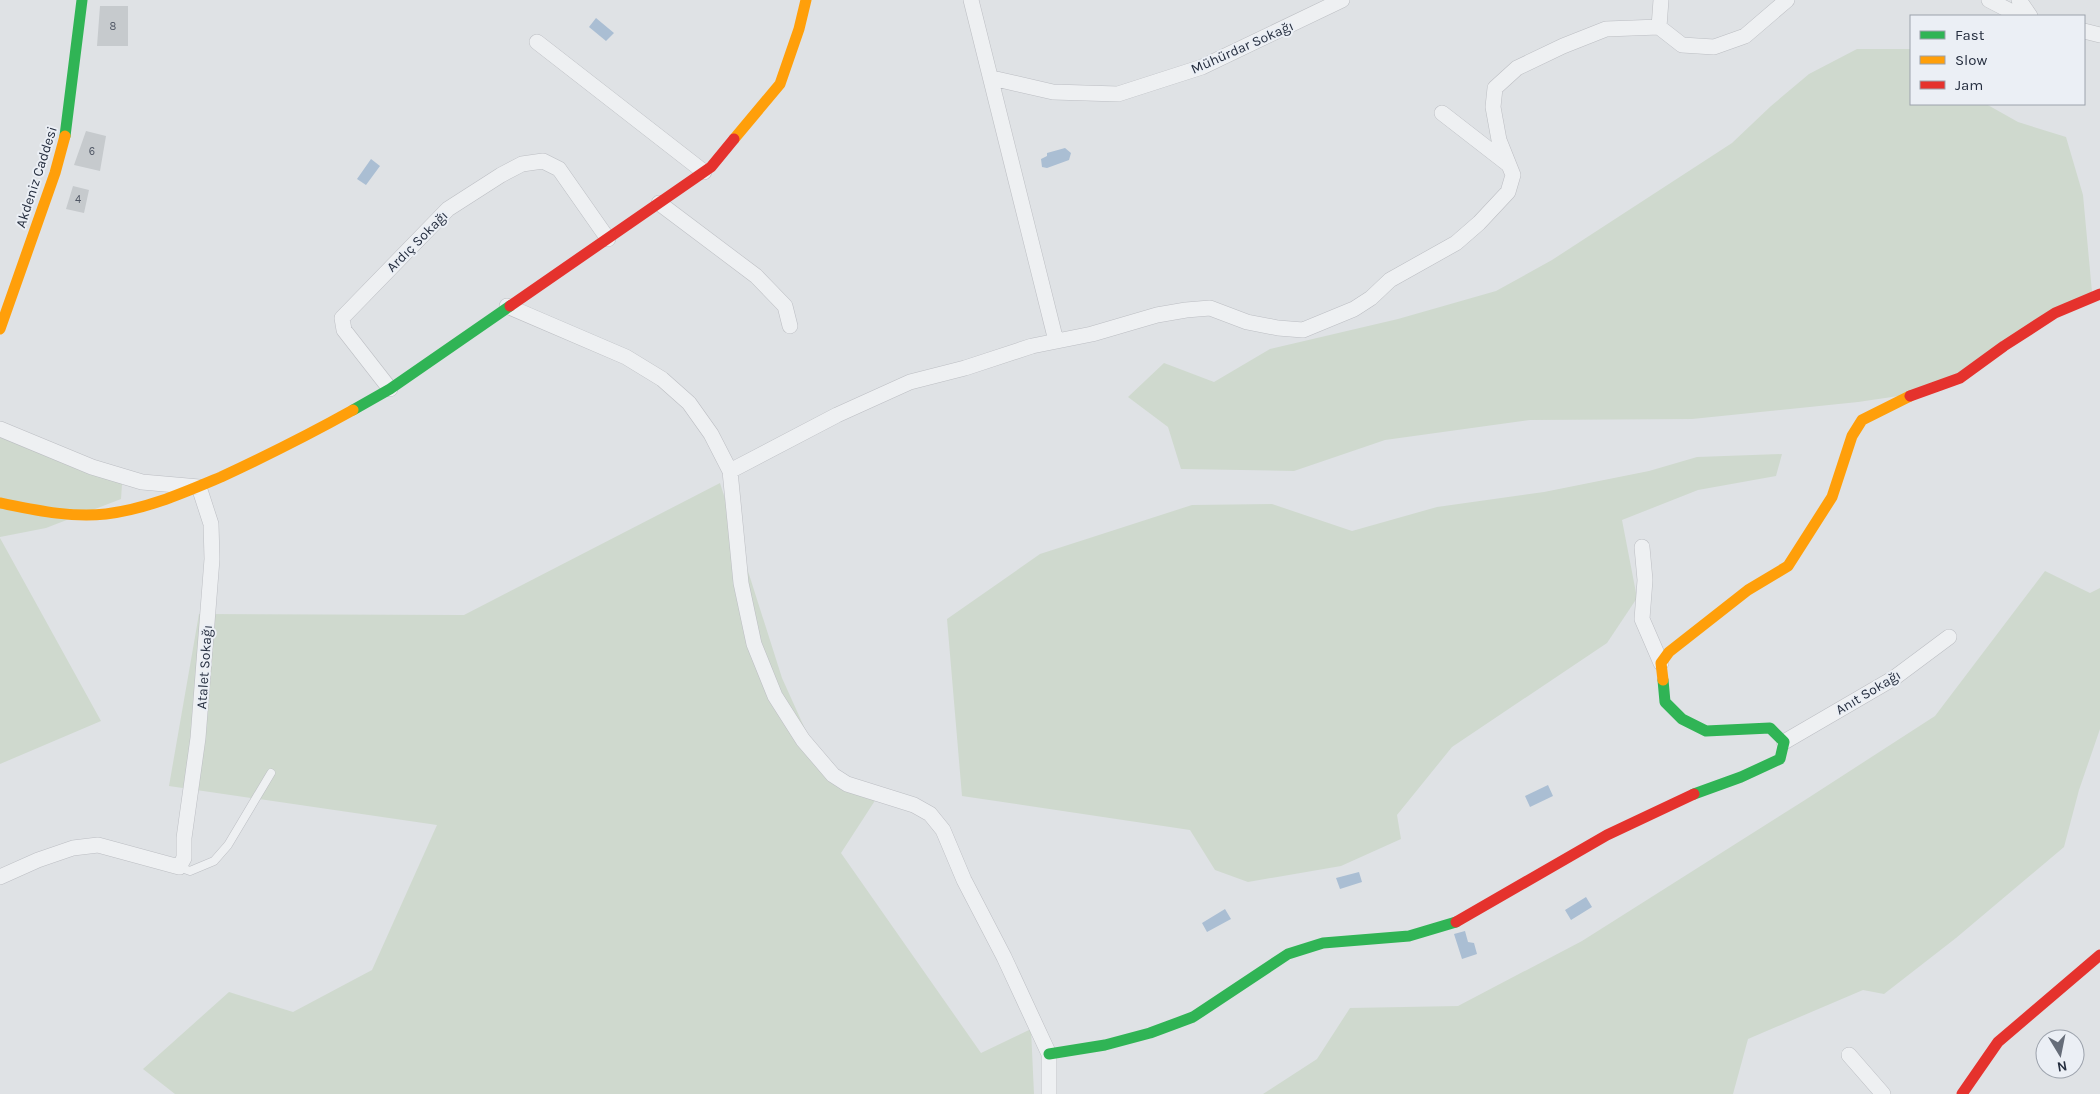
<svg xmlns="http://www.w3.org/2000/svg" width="2100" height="1094" viewBox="0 0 2100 1094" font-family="Karla,sans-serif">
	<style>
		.green { fill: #cfd9ce }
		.water { fill: #aabed3 }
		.building { fill: #c6cacd }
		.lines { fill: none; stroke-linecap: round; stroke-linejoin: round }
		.lane-casing { stroke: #bcbec3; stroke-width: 9 }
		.street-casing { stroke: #bcbec3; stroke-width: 16 }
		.lane { stroke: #eef0f2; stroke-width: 8 }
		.street { stroke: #eef0f2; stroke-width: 15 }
		.fast { stroke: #30b455; stroke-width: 11 }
		.slow { stroke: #ff9f0a; stroke-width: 11 }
		.jam { stroke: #e5322d; stroke-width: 11 }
		.labels { text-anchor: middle; stroke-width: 4; stroke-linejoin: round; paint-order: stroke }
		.number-label { font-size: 11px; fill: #4f5664 }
		.street-label { font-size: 14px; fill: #252e3f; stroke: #ebeff5 }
	</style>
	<rect width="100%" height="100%" fill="#dfe2e5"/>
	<!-- green -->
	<path class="green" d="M1857,49H1911V104H1986L2018,122L2066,137L2083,195L2092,292L1939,390L1858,402L1692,419L1530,420L1385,440L1294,471L1181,469L1168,427L1128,397L1164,363L1214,382L1270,349L1398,319L1496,291L1552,260L1732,143L1771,106L1809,74Z
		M0,429L122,484L121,499L46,528L0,537Z
		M1782,454L1776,476L1698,490L1622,520L1637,598L1607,643L1452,747L1397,815L1401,839L1341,866L1248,882L1215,870L1190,830L962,796L947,619L1040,554L1192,505L1272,504L1352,531L1437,507L1544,492L1649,471L1697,457Z
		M720,483L782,678L824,771L876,799L841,853L981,1053L1031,1029L1034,1094H175L143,1069L229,992L293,1012L372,970L437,825L169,786L199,614L464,615Z
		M0,538L101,721L0,764Z
		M2045,571L2090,593L2100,588V729L2079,790L2064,847L1956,938L1884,994L1863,990L1748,1039L1733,1094H1263L1317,1059L1350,1008L1458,1006L1582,941L1805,800L1935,716Z"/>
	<!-- water -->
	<path class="water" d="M596,18L614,33L606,41L589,27Z
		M1065,148L1071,153L1069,160L1047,168L1042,167L1041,159L1047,156V153Z
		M371,159L380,166L366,185L357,179Z
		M1548,785L1553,796L1530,807L1525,796Z
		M1359,872L1362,882L1340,889L1336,878Z
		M1586,897L1592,907L1571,920L1565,910Z
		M1225,909L1231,919L1207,932L1202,923Z
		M1465,931L1468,942L1474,943L1477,954L1462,959L1454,934Z"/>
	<!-- building -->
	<path class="building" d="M100,6H128V46H97Z
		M86,131L106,136L100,171L74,165Z
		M73,186L89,190L84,213L66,209Z"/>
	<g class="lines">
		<defs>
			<path id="lane" d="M179,867L190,871L214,861L228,845L271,773"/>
			<path id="street" d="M971,0L1056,341
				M1661,0L1659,27L1682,45L1714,47L1745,36L1787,0
				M1989,0L2020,16
				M2019,0L2030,16
				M2084,31L2100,35
				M537,42L704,172
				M992,78L1053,92L1118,94L1202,67L1342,0
				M1442,113L1509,165
				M659,203L756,276L785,306L790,326
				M507,306L626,357L662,379L689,403L711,434L730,471L741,583L754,644L775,696L803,740L833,775L847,784L914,805L930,814L943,830L964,880L1004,957L1049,1054V1094
				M390,389L344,330L342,318L448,209L501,175L522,164L543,161L559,169L608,239
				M0,429L92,467L142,482L199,487L211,524L212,559L198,738L184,838V858L179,867L98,845L73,848L38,860L0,877
				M730,471L837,415L910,382L965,368L1032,346L1092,334L1157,315L1186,310L1210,308L1247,322L1278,328L1303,330L1354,309L1371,298L1390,280L1456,243L1479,223L1508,192L1513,175L1499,140L1493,107L1495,88L1517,68L1563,46L1606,29L1659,27
				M1642,547L1645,580L1642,619L1661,663
				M1784,742L1894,678L1949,637
				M1849,1055L1883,1094"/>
		</defs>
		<!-- lane casing -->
		<use href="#lane" class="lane-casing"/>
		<!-- street casing -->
		<use href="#street" class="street-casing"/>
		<!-- lane -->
		<use href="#lane" class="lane"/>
		<!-- street -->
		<use href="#street" class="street"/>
		<!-- fast -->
		<path class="fast" d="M65,136L82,0
			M353,410L390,389L510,306
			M1663,680L1665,702L1682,719L1706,731L1770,728L1784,742L1780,759L1741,777L1694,794
			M1049,1054L1105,1045L1150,1033L1193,1017L1288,954L1323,943L1409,936L1456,922"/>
		<!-- slow -->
		<path class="slow" d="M734,139L780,84L799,29L806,0
			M0,329L55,173L65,136
			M0,503C35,510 70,518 106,514C147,509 183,493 221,477C266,456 310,434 353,410
			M1663,680L1661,663L1669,652L1748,590L1788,566L1832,497L1852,436L1862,420L1910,396"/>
		<!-- jam -->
		<path class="jam" d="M510,306L711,167L734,139
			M1910,396L1960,378L2004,346L2055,313L2100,294
			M1456,922L1607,835L1694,794
			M1962,1094L1998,1042L2100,955"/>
	</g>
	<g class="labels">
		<!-- number labels -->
		<g class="number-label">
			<text x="113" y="30">8</text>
			<text x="92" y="155">6</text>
			<text x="78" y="203">4</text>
		</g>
		<!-- street labels -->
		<g class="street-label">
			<text transform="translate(1242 47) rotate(-24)" y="5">Mühürdar Sokağı</text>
			<text transform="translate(36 177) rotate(-72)" y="5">Akdeniz Caddesi</text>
			<text transform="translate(417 241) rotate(-45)" y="5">Ardıç Sokağı</text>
			<text transform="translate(204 667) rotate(-86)" y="5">Atalet Sokağı</text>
			<text transform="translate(1868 692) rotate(-31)" y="5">Anıt Sokağı</text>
		</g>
	</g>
	<!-- legend -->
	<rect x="1910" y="15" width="175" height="90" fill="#ebeff5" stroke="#9ca2ac"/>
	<rect x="1920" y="31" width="25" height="8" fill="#30b455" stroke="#9ca2ac"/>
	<text x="1955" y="40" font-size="15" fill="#252e3f">Fast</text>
	<rect x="1920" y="56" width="25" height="8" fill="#ff9f0a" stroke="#9ca2ac"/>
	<text x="1955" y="65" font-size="15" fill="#252e3f">Slow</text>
	<rect x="1920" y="81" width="25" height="8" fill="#e5322d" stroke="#9ca2ac"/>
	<text x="1955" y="90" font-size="15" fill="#252e3f">Jam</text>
	<!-- north arrow -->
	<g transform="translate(2060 1054) rotate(170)"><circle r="24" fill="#ebeff5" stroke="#9ca2ac"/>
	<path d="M0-4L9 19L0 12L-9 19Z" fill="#666d79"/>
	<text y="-8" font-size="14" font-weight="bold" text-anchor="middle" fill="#252e3f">N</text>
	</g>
</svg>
